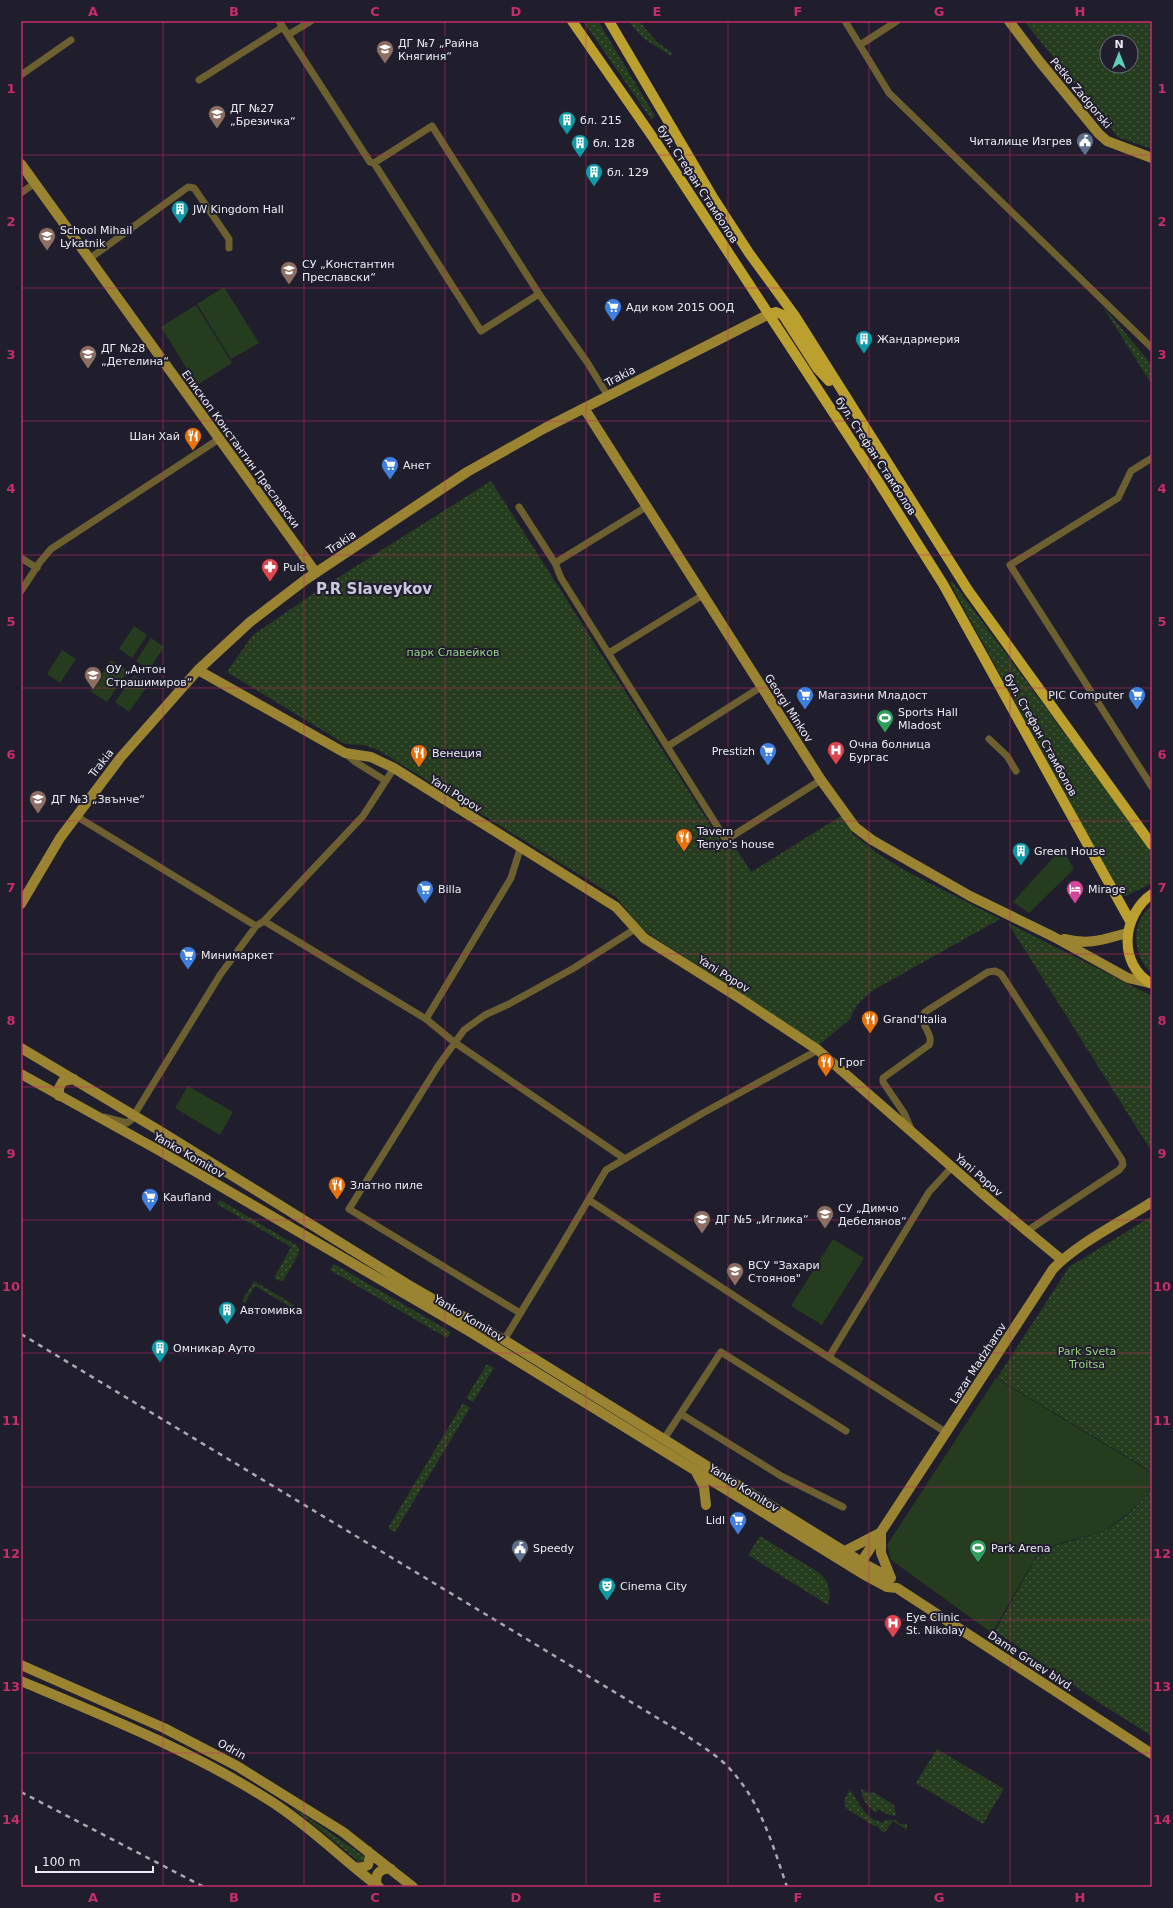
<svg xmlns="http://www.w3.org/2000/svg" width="1173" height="1908" viewBox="0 0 1173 1908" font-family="'DejaVu Sans',sans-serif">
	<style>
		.grass { fill: url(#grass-dots); fill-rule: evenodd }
		.garden { fill: #253d1e }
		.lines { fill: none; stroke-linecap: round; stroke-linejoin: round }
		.street { stroke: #6d6030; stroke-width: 7 }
		.secondary { stroke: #9a8432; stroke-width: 10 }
		.primary { stroke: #bca02f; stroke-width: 10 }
		.rail { stroke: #a9a8b3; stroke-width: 2.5; stroke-dasharray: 5 5; stroke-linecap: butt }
		.grid { fill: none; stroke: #c62d6a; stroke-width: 1; stroke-opacity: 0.55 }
		.labels { text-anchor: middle; stroke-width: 4; stroke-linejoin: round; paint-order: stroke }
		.poi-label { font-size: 11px; fill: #ebeaf4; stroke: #201e2d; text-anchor: start }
		.street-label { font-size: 11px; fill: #ebeaf4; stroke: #201e2d }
		.park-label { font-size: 11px; fill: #95d183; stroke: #201e2d }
		.district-label { font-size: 15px; font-weight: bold; fill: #cac8dc; stroke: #201e2d }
		.neatline { fill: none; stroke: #c62d6a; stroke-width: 1.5 }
		.grid-label { font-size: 13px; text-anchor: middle; font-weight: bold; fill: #c62d6a }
	</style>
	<defs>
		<pattern id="grass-dots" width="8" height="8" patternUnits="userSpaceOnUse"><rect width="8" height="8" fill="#253d1e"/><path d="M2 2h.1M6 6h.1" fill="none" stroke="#45593f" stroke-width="1.8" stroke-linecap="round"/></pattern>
	</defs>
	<rect width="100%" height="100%" fill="#201e2d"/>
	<!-- grass -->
	<path class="grass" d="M583,21H598L655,116L651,119Z
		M628,21H639L656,41L673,54L670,55L643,38Z
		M1024,21H1152V149L1118,137ZM1107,42H1131V66H1107Z
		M1102,305L1152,365V385Z
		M491,481L725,848L733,844L751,872L841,816L853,834L877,853L904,870L1000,919L870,992L857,1005L849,1020L819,1045L640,928L617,898L378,750L364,745L345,744L227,672L252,636L320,589Z
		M952,581L1152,851V883L1126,896L1121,895L1119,892L950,583Z
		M1152,905V974C1133,956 1129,923 1152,905Z
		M1008,923L1152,996V1152Z
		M220,1200L294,1244L295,1243C298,1247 300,1250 298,1255L283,1281H280L274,1278L293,1244L291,1247L217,1204Z
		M1152,1216V1472L997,1378L1069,1267Z
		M334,1264L451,1332L447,1338L330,1270Z
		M254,1281L294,1305L292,1308L255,1286L245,1303L242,1301Z
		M487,1364L494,1368L473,1402L466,1398Z
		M463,1403L470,1408L395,1532L388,1528Z
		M1152,1489V1736L1098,1702L995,1631L1035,1559L1054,1546L1104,1531L1126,1516L1146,1497Z
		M760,1536L821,1574C829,1584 832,1592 828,1605L748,1555Z
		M937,1749L1004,1789L983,1824L916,1783Z
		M861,1789L868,1793L873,1792L894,1805L896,1816L886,1814L879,1809L876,1812C867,1807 862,1800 861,1789Z
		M850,1790L864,1811L871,1818L882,1823L885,1820H896L900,1824H907V1830L893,1821L884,1833L877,1826L872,1825L846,1808L844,1800Z
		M293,1807L364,1856L365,1861L359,1862L293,1808Z"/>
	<!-- garden -->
	<path class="garden" d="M224,287L259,343L231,359L197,304Z
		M196,305L232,363L197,385L161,327Z
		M134,626L147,635L132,658L119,649Z
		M151,638L164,647L149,670L136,661Z
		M62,650L76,659L60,683L47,674Z
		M111,660L128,671L107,702L90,691Z
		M134,675L148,685L129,712L115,702Z
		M1062,848L1074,869L1029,913L1013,902Z
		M188,1086L233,1112L220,1135L175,1108Z
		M833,1239L864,1258L822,1325L791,1306Z
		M996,1378L1152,1473V1487L1146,1497L1126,1515L1103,1531L1054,1545L1035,1558L992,1633L891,1560L887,1545Z"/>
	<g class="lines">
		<!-- street -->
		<path class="street" d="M279,21L370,162L374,163L432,126L539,294
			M845,21L889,93L1152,348
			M288,35L311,21
			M860,45L897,21
			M21,75L71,40
			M199,80L283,27
			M374,163L481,331L539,294L587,362L608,396
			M21,193L35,183
			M89,259L188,187L194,188L229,239V248
			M1152,458L1131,471L1118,498L1010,565L1152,787
			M519,507L555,563L561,578L726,840L821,780
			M21,558L37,568
			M555,563L646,507
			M21,591L40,562L51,549L219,439
			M609,653L703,595
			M989,739L1007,756L1016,771
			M668,746L761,687
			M345,753L354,761L386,781
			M76,816L256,926
			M264,921L426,1019L454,1042L625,1159
			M426,1019L511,878L521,846
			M104,1117L127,1123L131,1120L220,975L256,926L264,921L363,816L394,768
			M911,1129L904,1113L883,1082V1078L929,1045C935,1034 917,1024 925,1012L988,972L995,971L1001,974L1122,1160L1123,1165L1119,1170L1027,1231
			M589,1200L777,1324L947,1433
			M520,1313L349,1209L438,1066L464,1030L485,1015L509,1004L574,968L635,929
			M504,1340L554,1258L606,1170L703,1113L818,1050
			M829,1357L929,1192L952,1167
			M681,1414L781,1476L843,1507
			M664,1439L721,1352L846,1431"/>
		<!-- secondary -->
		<path class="secondary" d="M1009,21L1040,62L1099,134L1107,141L1152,158
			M21,164L316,573
			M584,408L821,780L855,827L872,840L970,896L1054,937L1128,978L1149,983
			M198,670L345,753L371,757L394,768L616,907L644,938L741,999L818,1050L992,1202L1062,1260
			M21,904L60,838L121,757L198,670L250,622L305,580L467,472L545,428L769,314
			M1064,939C1091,945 1101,940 1127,933
			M21,1048L160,1131L407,1284L504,1340L868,1566L891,1578
			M21,1074L160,1151L472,1333L863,1574L887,1587L897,1588L1152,1754
			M59,1096V1088L63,1081L74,1079
			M697,1474L704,1487L706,1505
			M881,1532V1553L891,1578
			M845,1551L880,1533
			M858,1567L1053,1269C1078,1243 1121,1222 1152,1202
			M21,1665L164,1728L237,1766L343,1832L413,1887
			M21,1681C107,1717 194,1752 272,1802C311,1827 343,1860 379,1887
			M354,1867L360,1868L368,1865L370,1856L368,1851
			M377,1885C374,1875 380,1867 391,1869"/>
		<!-- primary -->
		<path class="primary" d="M572,21L654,139L876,478L943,584L1130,921
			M609,21L714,199L749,253L795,316L968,590L1152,845
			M769,314L776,312L783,315L817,368L829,381
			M1152,894C1122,915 1117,964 1152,984"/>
		<!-- rail -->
		<path class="rail" d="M21,1334L684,1734C697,1743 712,1752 724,1763C759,1796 772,1843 787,1887
			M21,1792L204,1887"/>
	</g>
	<!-- grid -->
	<path class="grid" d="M163,21V1887M304,21V1887M445,21V1887M586,21V1887M728,21V1887M869,21V1887M1010,21V1887M21,155H1152M21,288H1152M21,421H1152M21,555H1152M21,688H1152M21,821H1152M21,954H1152M21,1087H1152M21,1220H1152M21,1353H1152M21,1487H1152M21,1620H1152M21,1753H1152"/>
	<!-- icons -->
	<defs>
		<symbol id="school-pin" viewBox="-11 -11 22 30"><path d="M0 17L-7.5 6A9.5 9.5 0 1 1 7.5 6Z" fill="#8d6e63" stroke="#201e2d"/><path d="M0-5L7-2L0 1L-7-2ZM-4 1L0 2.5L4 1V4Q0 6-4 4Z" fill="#fff"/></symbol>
		<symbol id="building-pin" viewBox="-11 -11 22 30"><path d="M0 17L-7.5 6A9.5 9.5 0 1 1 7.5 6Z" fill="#0f9aa8" stroke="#201e2d"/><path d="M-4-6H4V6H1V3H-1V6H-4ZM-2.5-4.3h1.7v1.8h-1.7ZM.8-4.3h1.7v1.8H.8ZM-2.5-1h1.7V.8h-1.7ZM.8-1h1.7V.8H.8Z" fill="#fff"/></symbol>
		<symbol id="civic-pin" viewBox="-11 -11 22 30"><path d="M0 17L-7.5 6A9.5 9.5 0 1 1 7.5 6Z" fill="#5c6f8a" stroke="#201e2d"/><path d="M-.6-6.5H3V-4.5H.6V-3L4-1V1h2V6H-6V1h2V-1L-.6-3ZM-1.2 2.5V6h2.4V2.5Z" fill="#fff"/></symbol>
		<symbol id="supermarket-pin" viewBox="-11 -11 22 30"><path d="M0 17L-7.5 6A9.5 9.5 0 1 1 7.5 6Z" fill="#3f7fe0" stroke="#201e2d"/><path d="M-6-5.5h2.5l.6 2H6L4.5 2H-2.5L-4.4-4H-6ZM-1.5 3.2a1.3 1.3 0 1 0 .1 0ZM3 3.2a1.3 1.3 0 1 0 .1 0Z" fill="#fff"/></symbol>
		<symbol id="restaurant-pin" viewBox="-11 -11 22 30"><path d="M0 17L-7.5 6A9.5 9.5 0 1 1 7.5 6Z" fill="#e8710a" stroke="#201e2d"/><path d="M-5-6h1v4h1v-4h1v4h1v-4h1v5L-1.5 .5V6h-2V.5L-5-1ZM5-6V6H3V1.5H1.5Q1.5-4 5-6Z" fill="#fff"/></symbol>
		<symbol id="pharmacy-pin" viewBox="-11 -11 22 30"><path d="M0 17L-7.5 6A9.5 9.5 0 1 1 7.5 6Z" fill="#e0444e" stroke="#201e2d"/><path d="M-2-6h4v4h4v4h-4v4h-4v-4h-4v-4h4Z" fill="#fff"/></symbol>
		<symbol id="stadium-pin" viewBox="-11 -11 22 30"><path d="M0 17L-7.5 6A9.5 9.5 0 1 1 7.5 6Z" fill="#2e9e5b" stroke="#201e2d"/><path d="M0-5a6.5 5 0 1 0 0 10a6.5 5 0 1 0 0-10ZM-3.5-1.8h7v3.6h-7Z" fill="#fff"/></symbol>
		<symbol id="hospital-pin" viewBox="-11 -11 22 30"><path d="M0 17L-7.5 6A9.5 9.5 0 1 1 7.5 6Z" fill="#e0444e" stroke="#201e2d"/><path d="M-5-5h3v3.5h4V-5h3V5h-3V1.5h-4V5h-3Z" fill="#fff"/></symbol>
		<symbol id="hotel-pin" viewBox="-11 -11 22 30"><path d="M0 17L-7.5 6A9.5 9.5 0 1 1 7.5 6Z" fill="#d1479c" stroke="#201e2d"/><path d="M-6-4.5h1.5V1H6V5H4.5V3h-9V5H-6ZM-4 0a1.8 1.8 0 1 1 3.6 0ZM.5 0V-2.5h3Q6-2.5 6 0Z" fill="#fff"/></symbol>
		<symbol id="theatre-pin" viewBox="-11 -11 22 30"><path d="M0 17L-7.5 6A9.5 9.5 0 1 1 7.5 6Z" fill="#0f9aa8" stroke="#201e2d"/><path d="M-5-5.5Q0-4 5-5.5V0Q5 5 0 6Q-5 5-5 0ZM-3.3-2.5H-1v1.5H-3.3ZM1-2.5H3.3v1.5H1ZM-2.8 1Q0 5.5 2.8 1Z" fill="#fff"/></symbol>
	</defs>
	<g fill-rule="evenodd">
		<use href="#school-pin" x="375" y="39" width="20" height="27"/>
		<use href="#school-pin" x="207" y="104" width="20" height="27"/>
		<use href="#building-pin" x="557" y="110" width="20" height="27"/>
		<use href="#civic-pin" x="1075" y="131" width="20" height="27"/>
		<use href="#building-pin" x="570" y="133" width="20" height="27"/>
		<use href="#building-pin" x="584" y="162" width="20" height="27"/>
		<use href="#building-pin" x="170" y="199" width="20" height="27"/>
		<use href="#school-pin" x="37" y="226" width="20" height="27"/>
		<use href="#school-pin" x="279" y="260" width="20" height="27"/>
		<use href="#supermarket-pin" x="603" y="297" width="20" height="27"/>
		<use href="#building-pin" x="854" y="329" width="20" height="27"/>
		<use href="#school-pin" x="78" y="344" width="20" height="27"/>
		<use href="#restaurant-pin" x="183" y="426" width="20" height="27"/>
		<use href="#supermarket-pin" x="380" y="455" width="20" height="27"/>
		<use href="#pharmacy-pin" x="260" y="557" width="20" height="27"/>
		<use href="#school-pin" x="83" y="665" width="20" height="27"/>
		<use href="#supermarket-pin" x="795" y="685" width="20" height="27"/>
		<use href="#supermarket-pin" x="1127" y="685" width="20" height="27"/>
		<use href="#stadium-pin" x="875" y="708" width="20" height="27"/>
		<use href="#hospital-pin" x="826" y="740" width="20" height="27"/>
		<use href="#supermarket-pin" x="758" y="741" width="20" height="27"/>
		<use href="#restaurant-pin" x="409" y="743" width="20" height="27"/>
		<use href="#school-pin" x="28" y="789" width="20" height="27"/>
		<use href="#restaurant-pin" x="674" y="827" width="20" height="27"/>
		<use href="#building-pin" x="1011" y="841" width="20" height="27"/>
		<use href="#supermarket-pin" x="415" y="879" width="20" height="27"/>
		<use href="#hotel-pin" x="1065" y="879" width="20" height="27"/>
		<use href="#supermarket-pin" x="178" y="945" width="20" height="27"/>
		<use href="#restaurant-pin" x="860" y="1009" width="20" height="27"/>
		<use href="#restaurant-pin" x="816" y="1052" width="20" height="27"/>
		<use href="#restaurant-pin" x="327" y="1175" width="20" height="27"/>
		<use href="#supermarket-pin" x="140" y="1187" width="20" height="27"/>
		<use href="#school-pin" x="815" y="1204" width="20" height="27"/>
		<use href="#school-pin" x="692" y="1209" width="20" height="27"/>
		<use href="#school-pin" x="725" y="1261" width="20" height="27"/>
		<use href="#building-pin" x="217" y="1300" width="20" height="27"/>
		<use href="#building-pin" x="150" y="1338" width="20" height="27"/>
		<use href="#supermarket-pin" x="728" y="1510" width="20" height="27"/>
		<use href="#civic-pin" x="510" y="1538" width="20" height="27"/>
		<use href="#stadium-pin" x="968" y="1538" width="20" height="27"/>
		<use href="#theatre-pin" x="597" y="1576" width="20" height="27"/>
		<use href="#hospital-pin" x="883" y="1613" width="20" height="27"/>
	</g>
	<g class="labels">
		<!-- poi labels -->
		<g class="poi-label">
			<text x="398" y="47">ДГ №7 „Райна<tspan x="398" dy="13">Княгиня“</tspan></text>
			<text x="230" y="112">ДГ №27<tspan x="230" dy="13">„Брезичка“</tspan></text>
			<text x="580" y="124">бл. 215</text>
			<text x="1072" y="145" text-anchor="end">Читалище Изгрев</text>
			<text x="593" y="147">бл. 128</text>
			<text x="607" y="176">бл. 129</text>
			<text x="193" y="213">JW Kingdom Hall</text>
			<text x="60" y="234">School Mihail<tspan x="60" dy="13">Lykatnik</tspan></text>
			<text x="302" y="268">СУ „Константин<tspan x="302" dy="13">Преславски“</tspan></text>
			<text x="626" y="311">Ади ком 2015 ООД</text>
			<text x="877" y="343">Жандармерия</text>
			<text x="101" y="352">ДГ №28<tspan x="101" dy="13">„Детелина“</tspan></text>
			<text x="180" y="440" text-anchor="end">Шан Хай</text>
			<text x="403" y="469">Анет</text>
			<text x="283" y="571">Puls</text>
			<text x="106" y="673">ОУ „Антон<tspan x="106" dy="13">Страшимиров“</tspan></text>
			<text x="818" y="699">Магазини Mладост</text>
			<text x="1124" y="699" text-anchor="end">PIC Computer</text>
			<text x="898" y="716">Sports Hall<tspan x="898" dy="13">Mladost</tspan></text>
			<text x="849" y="748">Oчна болница<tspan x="849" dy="13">Бургас</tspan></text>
			<text x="755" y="755" text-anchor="end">Prestizh</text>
			<text x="432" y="757">Венеция</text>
			<text x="51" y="803">ДГ №3 „Звънче“</text>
			<text x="697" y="835">Tavern<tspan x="697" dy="13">Tenyo's house</tspan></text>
			<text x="1034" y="855">Green House</text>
			<text x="438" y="893">Billa</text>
			<text x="1088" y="893">Mirage</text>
			<text x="201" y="959">Минимаркет</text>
			<text x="883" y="1023">Grand'Italia</text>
			<text x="839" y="1066">Грог</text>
			<text x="350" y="1189">Златно пиле</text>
			<text x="163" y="1201">Kaufland</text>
			<text x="838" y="1212">СУ „Димчо<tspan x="838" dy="13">Дебелянов“</tspan></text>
			<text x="715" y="1223">ДГ №5 „Иглика“</text>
			<text x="748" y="1269">ВСУ "Захари<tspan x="748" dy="13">Стоянов"</tspan></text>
			<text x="240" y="1314">Автомивка</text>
			<text x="173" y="1352">Омникар Ауто</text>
			<text x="725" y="1524" text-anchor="end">Lidl</text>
			<text x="533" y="1552">Speedy</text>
			<text x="991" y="1552">Park Arena</text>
			<text x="620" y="1590">Cinema City</text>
			<text x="906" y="1621">Eye Clinic<tspan x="906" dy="13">St. Nikolay</tspan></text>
		</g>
		<!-- street labels -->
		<g class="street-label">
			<text transform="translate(1081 93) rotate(50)" y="4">Petko Zadgorski</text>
			<text transform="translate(698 184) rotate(57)" y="4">бул. Стефан Стамболов</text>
			<text transform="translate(620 376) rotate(-27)" y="4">Trakia</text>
			<text transform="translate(241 449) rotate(54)" y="4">Епископ Константин Преславски</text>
			<text transform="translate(876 456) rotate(57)" y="4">бул. Стефан Стамболов</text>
			<text transform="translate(341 542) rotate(-34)" y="4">Trakia</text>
			<text transform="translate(789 708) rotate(57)" y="4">Georgi Minkov</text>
			<text transform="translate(1041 735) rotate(61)" y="4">бул. Стефан Стамболов</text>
			<text transform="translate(101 763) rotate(-52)" y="4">Trakia</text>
			<text transform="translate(456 794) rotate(32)" y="4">Yani Popov</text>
			<text transform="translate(724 974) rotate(32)" y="4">Yani Popov</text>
			<text transform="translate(189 1155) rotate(30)" y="4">Yanko Komitov</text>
			<text transform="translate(979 1175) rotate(41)" y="4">Yani Popov</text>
			<text transform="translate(469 1318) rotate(31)" y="4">Yanko Komitov</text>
			<text transform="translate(978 1363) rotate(-57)" y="4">Lazar Madzharov</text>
			<text transform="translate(744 1488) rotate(32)" y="4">Yanko Komitov</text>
			<text transform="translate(1031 1661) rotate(33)" y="4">Dame Gruev blvd.</text>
			<text transform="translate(232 1749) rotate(29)" y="4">Odrin</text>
		</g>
		<!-- park labels -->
		<g class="park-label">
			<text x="453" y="656">парк Славейков</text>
			<text x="1087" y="1355">Park Sveta<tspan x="1087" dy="13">Troitsa</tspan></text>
		</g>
		<!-- district labels -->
		<g class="district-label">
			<text x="374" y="594">P.R Slaveykov</text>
		</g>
	</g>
	<!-- border -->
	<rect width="1173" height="1908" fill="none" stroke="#201e2d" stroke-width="44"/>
	<!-- north arrow -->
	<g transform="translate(1119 54)"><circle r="19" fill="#201e2d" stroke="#71707d"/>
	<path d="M0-3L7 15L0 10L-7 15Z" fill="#5dceb9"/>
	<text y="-6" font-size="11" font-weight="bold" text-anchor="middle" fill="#ebeaf4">N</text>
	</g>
	<!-- scale -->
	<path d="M36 1866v6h117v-6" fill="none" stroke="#ebeaf4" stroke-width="2"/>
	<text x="42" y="1866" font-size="12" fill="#ebeaf4" stroke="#201e2d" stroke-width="3" paint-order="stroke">100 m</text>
	<rect x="22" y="22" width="1129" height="1864" class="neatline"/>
	<g class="grid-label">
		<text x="93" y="16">A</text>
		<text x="234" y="16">B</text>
		<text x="375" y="16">C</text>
		<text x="516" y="16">D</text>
		<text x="657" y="16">E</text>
		<text x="798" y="16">F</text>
		<text x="939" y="16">G</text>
		<text x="1080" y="16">H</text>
		<text x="11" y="93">1</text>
		<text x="1162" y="93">1</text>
		<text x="11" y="226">2</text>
		<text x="1162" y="226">2</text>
		<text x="11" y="359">3</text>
		<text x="1162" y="359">3</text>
		<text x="11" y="493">4</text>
		<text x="1162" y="493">4</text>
		<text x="11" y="626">5</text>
		<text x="1162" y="626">5</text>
		<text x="11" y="759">6</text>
		<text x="1162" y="759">6</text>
		<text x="11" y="892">7</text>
		<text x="1162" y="892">7</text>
		<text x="11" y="1025">8</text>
		<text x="1162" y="1025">8</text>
		<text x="11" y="1158">9</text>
		<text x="1162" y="1158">9</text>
		<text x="11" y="1291">10</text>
		<text x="1162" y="1291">10</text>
		<text x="11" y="1425">11</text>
		<text x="1162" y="1425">11</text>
		<text x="11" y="1558">12</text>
		<text x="1162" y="1558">12</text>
		<text x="11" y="1691">13</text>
		<text x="1162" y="1691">13</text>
		<text x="11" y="1824">14</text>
		<text x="1162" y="1824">14</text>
		<text x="93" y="1902">A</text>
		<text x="234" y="1902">B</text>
		<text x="375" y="1902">C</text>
		<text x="516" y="1902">D</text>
		<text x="657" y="1902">E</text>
		<text x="798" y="1902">F</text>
		<text x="939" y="1902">G</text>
		<text x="1080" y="1902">H</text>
	</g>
</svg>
